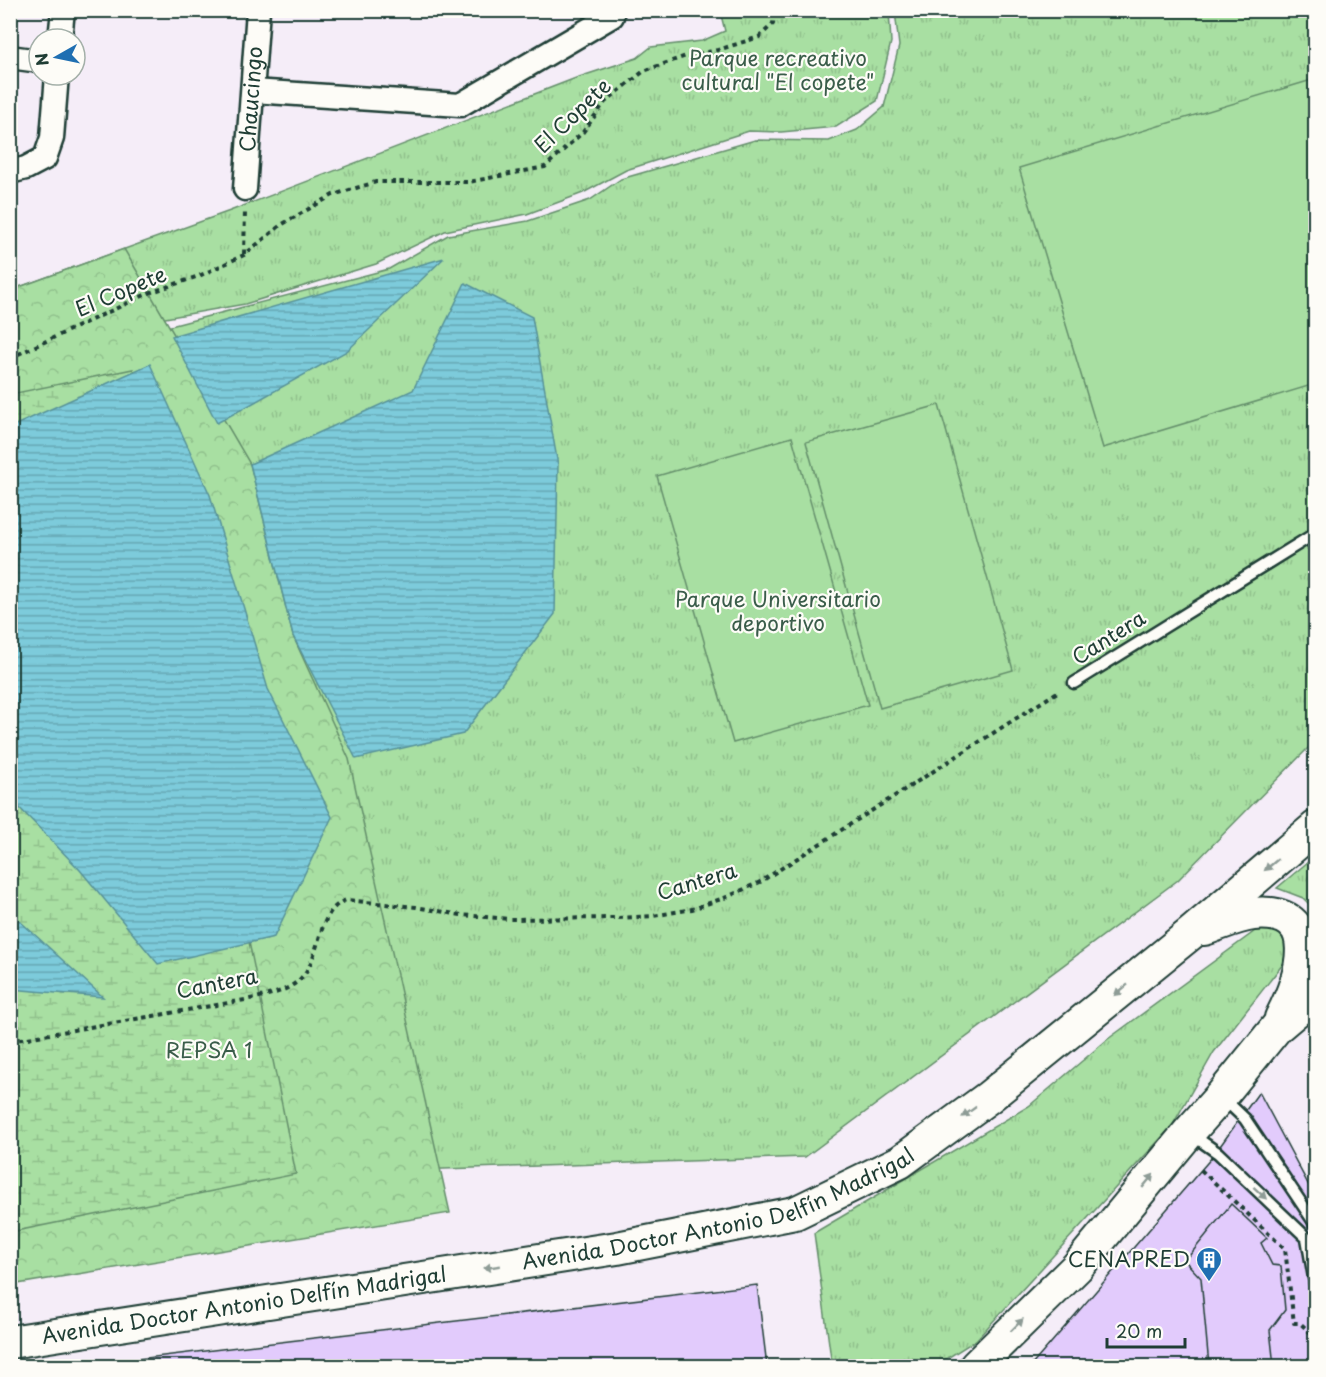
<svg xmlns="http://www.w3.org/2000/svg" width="1326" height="1377" viewBox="0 0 1326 1377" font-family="'Playpen Sans',sans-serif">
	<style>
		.grass { fill: url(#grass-tufts); stroke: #648e6b; stroke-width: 1.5 }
		.forest { fill: url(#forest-crowns); stroke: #648e6b; stroke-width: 1.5 }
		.wetland { fill: url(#wetland-marsh); stroke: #648e6b; stroke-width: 1.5 }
		.garden { fill: #a8dfa2; stroke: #648e6b; stroke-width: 1.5 }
		.water { fill: url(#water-rules); stroke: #579298; stroke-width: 1.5 }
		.building { fill: #e2cbfc; stroke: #1f3d34; stroke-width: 1.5 }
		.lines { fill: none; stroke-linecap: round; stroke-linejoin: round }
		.lane-casing { stroke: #1f3d34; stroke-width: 15 }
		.street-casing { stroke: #1f3d34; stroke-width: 27 }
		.secondary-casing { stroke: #1f3d34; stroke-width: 36 }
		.path { stroke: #1f3d34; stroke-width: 4; stroke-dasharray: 4.5 4.5; stroke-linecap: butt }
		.lane { stroke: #fdfcf7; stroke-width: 10 }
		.street { stroke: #fdfcf7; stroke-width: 22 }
		.secondary { stroke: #fdfcf7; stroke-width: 32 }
		.oneway { fill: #8e9c96 }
		.labels { text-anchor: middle; stroke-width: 4.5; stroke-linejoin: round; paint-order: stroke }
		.park-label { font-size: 21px; fill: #3a5d4a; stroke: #fdfcf7 }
		.street-label { font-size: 21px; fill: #1f3d34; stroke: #fdfcf7 }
		.poi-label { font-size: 21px; fill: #1f3d34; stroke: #fdfcf7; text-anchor: end }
	</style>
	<defs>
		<pattern id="grass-tufts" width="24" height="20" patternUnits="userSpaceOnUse" patternTransform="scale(1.5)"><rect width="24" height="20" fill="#a8dfa2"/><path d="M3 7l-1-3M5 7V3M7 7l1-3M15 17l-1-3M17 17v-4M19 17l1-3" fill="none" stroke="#90c08c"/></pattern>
		<pattern id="forest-crowns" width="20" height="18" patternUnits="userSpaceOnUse" patternTransform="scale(1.5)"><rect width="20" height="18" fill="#a8dfa2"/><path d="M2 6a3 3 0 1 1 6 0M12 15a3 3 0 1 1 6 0" fill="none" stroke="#90c08c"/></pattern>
		<pattern id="wetland-marsh" width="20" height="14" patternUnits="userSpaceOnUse" patternTransform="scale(1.5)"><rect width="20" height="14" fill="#a8dfa2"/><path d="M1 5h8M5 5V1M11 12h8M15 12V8" fill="none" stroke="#90c08c"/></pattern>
		<pattern id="water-rules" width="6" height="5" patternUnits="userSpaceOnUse" patternTransform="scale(1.5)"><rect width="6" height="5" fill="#7dcbdb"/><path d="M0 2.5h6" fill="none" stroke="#66a6b2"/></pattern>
	</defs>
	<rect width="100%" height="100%" fill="#f5edf8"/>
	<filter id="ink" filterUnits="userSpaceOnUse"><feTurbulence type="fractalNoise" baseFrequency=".0167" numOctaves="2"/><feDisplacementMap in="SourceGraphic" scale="12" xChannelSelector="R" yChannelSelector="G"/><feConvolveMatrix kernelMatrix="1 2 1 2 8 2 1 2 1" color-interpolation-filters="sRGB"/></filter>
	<g filter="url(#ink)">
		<!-- grass -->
		<path class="grass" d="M720,11H889L891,42L877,101L836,127L781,132L749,131L626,170L583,193L527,214L445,231L376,264L245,304L131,324L11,290L230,211L576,78L637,58L651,47L702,41L725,31Z
			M895,11H1315V741L1178,880L805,1157L296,1174L289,637L163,328L389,269L448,235L528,221L590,200L621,179L755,140L829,141L857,130L884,107L899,46Z
			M1315,856V910L1303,898L1277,888Z
			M1262,926C1278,927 1286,935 1291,950L1283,964L1214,1052L1172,1126L976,1340L935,1366H832L814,1233L1029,1106L1108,1039Z"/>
		<!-- forest -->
		<path class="forest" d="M124,249L250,464L293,636L349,759L450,1213L11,1285V290Z"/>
		<!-- wetland -->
		<path class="wetland" d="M133,369L296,1174L11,1232V394Z"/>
		<!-- garden -->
		<path class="garden" d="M1315,79V384L1103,448L1019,168Z
			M939,405L1013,670L880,708L806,442Z
			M792,437L868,705L733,743L657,476Z"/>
		<!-- water -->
		<path class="water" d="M444,258L347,351L217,423L172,336Z
			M465,283L532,317L558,465L555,614L463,734L356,759L293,636L250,464L413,390Z
			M150,364L210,495L268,689L332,817L274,937L158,964L80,870L10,798L11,427Z
			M11,913L103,997L11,989Z"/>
		<!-- building -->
		<path class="building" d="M1259,1092L1316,1199V1366H1031L1213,1156Z
			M1231,1204L1267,1238L1261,1243L1272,1265L1281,1266L1285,1310L1270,1330L1274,1366H1209L1201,1278L1185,1261Z
			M757,1285L767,1366H80Z"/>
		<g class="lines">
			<defs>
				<path id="lane" d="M1074,683L1316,533
					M1222,1097L1245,1119L1316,1225
					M1191,1134L1218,1153L1307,1238L1316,1289"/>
				<g id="street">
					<path d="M60,39L63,10"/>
					<path d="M10,57L39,61"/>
					<path d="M253,91L460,105L612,16"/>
					<path d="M10,172L26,168L45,158L52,138L57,75"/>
					<path id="s1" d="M245,189L258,10"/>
				</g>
				<g id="secondary">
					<path d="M1204,929C1220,924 1237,916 1253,914C1326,907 1301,979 1281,1018"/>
					<path id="s2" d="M10,1342L617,1248L795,1213L900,1162L989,1097L1190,934L1316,827"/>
					<path d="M976,1366L1077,1267L1189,1132L1221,1096L1277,1027L1316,994"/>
				</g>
			</defs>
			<!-- lane casing -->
			<use href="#lane" class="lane-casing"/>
			<!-- street casing -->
			<use href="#street" class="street-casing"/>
			<!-- secondary casing -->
			<use href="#secondary" class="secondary-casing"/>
			<!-- path -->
			<path class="path" d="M244,254L245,211
				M10,358L149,293L199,276L244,255L281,225L333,195L376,182H469L545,167L583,132L605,102L644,71L686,56L718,50L759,37L773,24L774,10
				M10,1041L245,1000C264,996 287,993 301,978C322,956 316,911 346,900L416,907L461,915L510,919L618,918L653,916L692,909L727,897L760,882L1059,691
				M1201,1170L1285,1249L1294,1323H1300L1316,1338"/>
			<!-- lane -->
			<use href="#lane" class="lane"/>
			<!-- street -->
			<use href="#street" class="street"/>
			<!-- secondary -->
			<use href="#secondary" class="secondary"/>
		</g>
		<!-- one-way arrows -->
		<defs><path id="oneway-solid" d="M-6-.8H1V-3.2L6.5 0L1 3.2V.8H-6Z" transform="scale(1.5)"/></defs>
		<g class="oneway">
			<use href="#oneway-solid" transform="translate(1271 865) rotate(140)"/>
			<use href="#oneway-solid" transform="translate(1121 990) rotate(141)"/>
			<use href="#oneway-solid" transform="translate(969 1112) rotate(144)"/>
			<use href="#oneway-solid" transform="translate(1148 1181) rotate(-50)"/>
			<use href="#oneway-solid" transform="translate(1260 1193) rotate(43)"/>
			<use href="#oneway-solid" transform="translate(492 1267) rotate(171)"/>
			<use href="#oneway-solid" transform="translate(1017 1325) rotate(-45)"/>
		</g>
	</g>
	<!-- icons -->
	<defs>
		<symbol id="building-pin" viewBox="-11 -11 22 30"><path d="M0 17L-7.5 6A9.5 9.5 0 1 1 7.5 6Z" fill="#1f6fb2" stroke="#fdfcf7"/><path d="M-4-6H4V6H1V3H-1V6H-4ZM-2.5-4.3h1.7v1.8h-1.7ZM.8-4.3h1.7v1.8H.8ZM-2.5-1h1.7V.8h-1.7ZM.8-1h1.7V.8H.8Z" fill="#fff"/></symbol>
	</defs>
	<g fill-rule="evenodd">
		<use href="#building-pin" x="1194" y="1245" width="30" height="40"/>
	</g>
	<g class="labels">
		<!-- park labels -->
		<g class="park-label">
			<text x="778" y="66">Parque recreativo<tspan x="778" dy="24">cultural "El copete"</tspan></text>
			<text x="778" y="607">Parque Universitario<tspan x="778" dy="24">deportivo</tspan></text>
			<text x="209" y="1058">REPSA 1</text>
		</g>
		<!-- street labels -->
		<g class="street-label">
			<text dy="7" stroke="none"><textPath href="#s1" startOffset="90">Chaucingo</textPath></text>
			<text transform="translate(573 116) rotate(-44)" y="7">El Copete</text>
			<text transform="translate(121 292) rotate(-23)" y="7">El Copete</text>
			<text transform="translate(1109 638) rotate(-32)" y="7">Cantera</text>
			<text transform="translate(697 882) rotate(-17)" y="7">Cantera</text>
			<text transform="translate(217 984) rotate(-11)" y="7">Cantera</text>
			<text dy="7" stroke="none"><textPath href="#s2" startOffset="723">Avenida Doctor Antonio Delfín Madrigal</textPath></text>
			<text dy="7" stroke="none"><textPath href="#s2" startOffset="237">Avenida Doctor Antonio Delfín Madrigal</textPath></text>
		</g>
		<!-- poi labels -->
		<g class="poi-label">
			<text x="1190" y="1267">CENAPRED</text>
		</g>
	</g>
	<!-- margin -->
	<rect width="1326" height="1377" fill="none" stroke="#fdfcf7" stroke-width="36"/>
	<rect x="18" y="18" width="1290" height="1341" fill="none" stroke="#1f3d34" stroke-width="2" filter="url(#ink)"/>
	<!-- north arrow -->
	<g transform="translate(57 57) rotate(261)"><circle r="28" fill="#fdfcf7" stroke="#a4b0a9" stroke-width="1.5"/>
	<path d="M0-4.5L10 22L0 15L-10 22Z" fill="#1f6fb2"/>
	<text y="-9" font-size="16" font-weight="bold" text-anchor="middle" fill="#1f3d34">N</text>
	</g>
	<!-- scale -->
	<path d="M1107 1338v9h78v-9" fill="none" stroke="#1f3d34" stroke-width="3"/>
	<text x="1116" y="1338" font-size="18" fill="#1f3d34" stroke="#fdfcf7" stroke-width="4.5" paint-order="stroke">20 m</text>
</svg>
